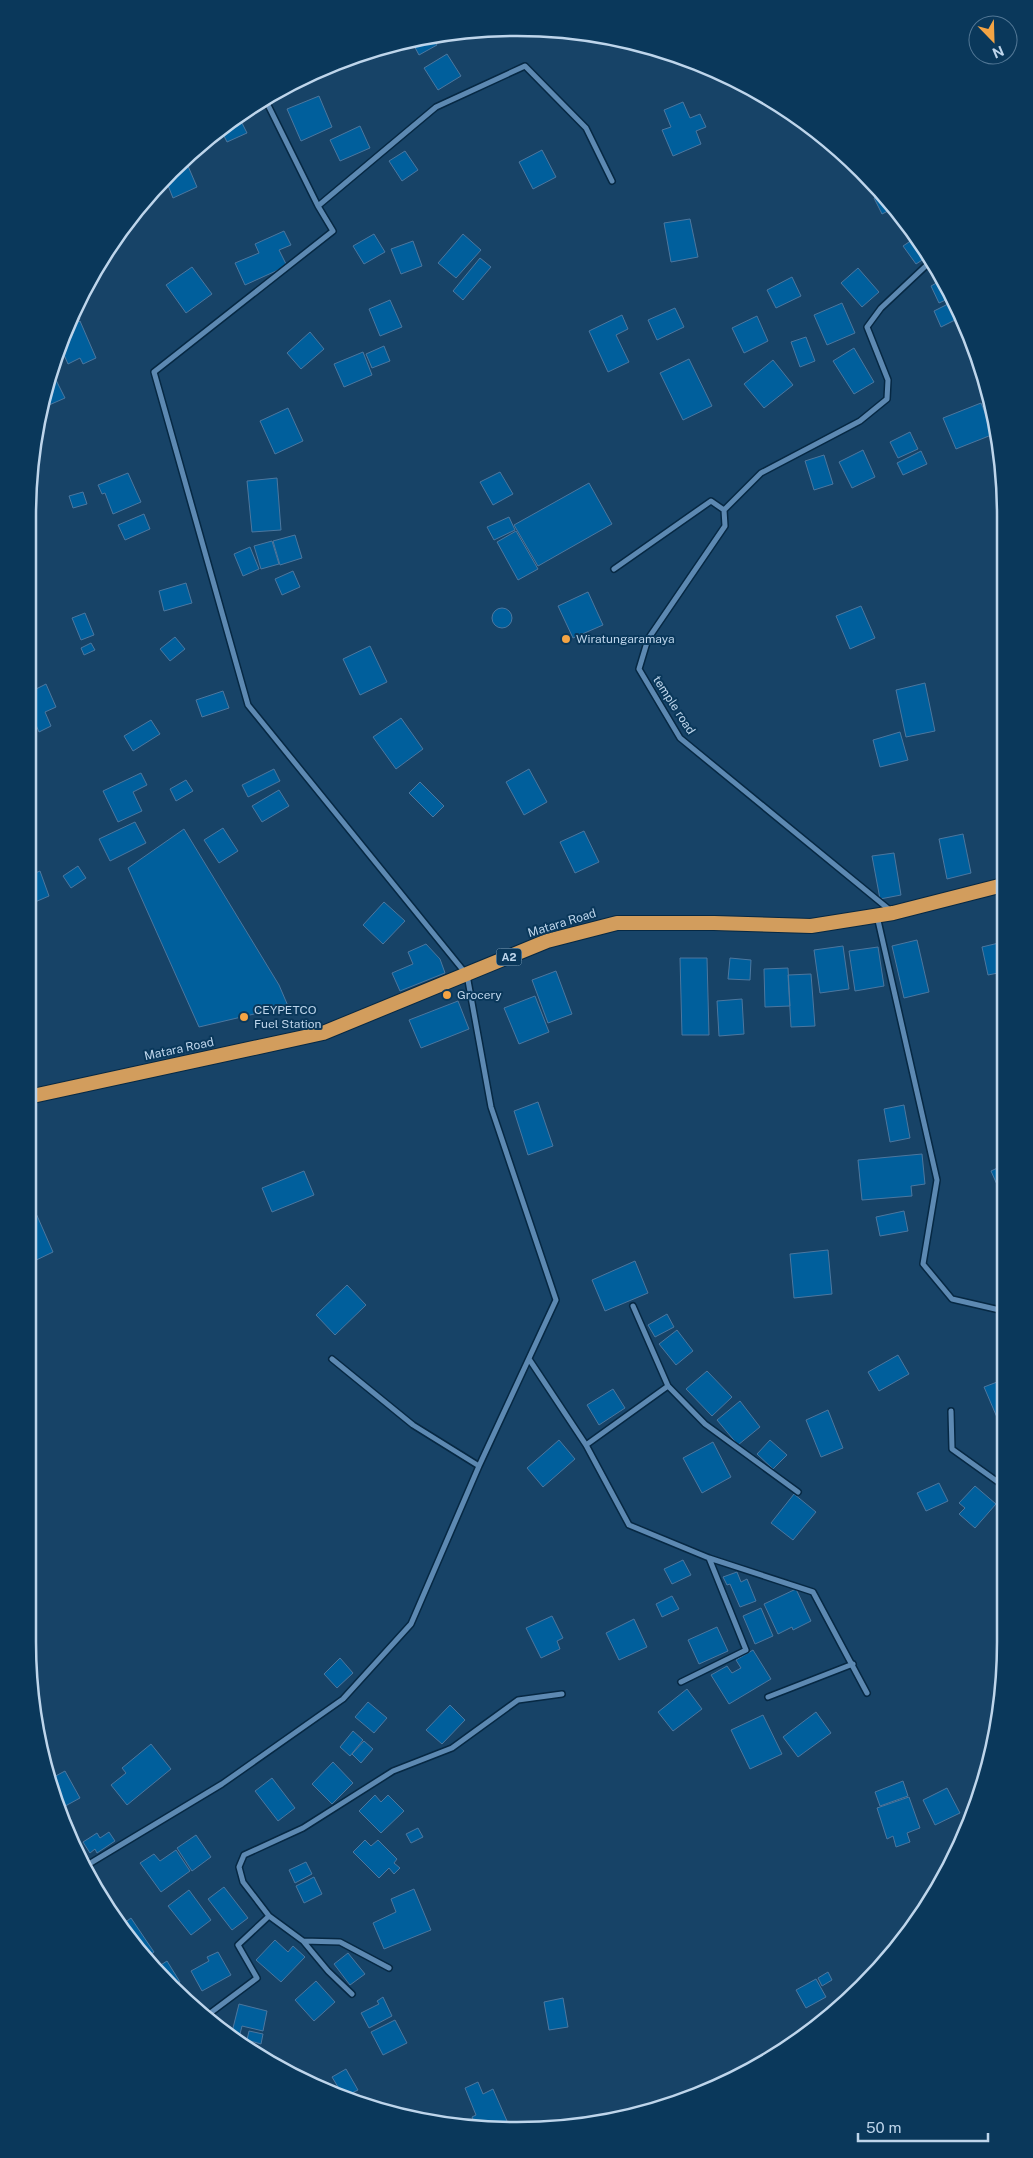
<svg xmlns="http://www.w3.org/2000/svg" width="1033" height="2158" viewBox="0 0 1033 2158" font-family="'Public Sans',sans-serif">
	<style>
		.building { fill: #005f9c; stroke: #4c779f }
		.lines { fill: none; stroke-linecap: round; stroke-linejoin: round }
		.minor-casing { stroke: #062843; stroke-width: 8 }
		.trunk-casing { stroke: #062843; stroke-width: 16 }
		.minor { stroke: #5d89b2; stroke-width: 5 }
		.trunk { stroke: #d29d5d; stroke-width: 14 }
		.poi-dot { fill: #f4a444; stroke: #0a385b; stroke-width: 2 }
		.labels { text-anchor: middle; stroke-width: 4; stroke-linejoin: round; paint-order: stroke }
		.shield { fill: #0a385b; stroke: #88a6c0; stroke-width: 1 }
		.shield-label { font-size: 11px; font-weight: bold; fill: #bed5eb }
		.poi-label { font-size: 12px; fill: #bed5eb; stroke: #0a385b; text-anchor: start }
		.street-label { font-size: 12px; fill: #bed5eb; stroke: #0a385b }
		.rim { fill: none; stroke: #bed5eb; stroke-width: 2.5 }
	</style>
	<rect width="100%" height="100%" fill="#174367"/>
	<!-- building -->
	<path class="building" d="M432,36L437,45L419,55L411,40Z
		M447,54L461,76L438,90L424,68Z
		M319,96L332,127L301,141L287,109Z
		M683,102L690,118L700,114L706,127L696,131L701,144L673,156L662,130L671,127L664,110Z
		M238,115L247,133L227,142L221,130Z
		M360,126L370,148L340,161L330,140Z
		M542,150L556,177L533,189L519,162Z
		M405,151L418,170L402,181L389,161Z
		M185,159L197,187L173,198L165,178Z
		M880,195L894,208L882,214L874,198Z
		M690,219L698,257L671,262L664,223Z
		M284,231L291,245L279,250L287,266L245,285L235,263L259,253L255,244Z
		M374,234L385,252L364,264L353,246Z
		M463,234L481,250L456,278L438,263Z
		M915,238L927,257L916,264L903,246Z
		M413,241L422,266L401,274L391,249Z
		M480,258L491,267L463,300L453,291Z
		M192,267L212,294L186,313L166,285Z
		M858,268L879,292L862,307L841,283Z
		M792,277L801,296L776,308L767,290Z
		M940,281L950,298L939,303L931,286Z
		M390,300L402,327L380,336L369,309Z
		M952,302L961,317L941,327L934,311Z
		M842,303L855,333L827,345L814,315Z
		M675,308L684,327L657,340L648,320Z
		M77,312L80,319L67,325L73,313Z
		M622,315L628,329L616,335L629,362L608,372L589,331Z
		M757,316L768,341L744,353L732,328Z
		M80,321L96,358L83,364L80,358L68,364L60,346L66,328Z
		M310,332L324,349L301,369L287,353Z
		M806,337L815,361L800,367L791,342Z
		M384,346L390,361L372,368L366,354Z
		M854,348L874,382L854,394L833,361Z
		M363,352L372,375L344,387L334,364Z
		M689,359L712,406L683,420L660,373Z
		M773,360L793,385L764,408L744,384Z
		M54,376L65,398L40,409L50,377Z
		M981,403L994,434L956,449L943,418Z
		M288,408L303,441L275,454L260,421Z
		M910,432L918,449L898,458L890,442Z
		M863,450L875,477L852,488L839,462Z
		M921,451L927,464L903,475L897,463Z
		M824,455L833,484L814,490L805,461Z
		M500,472L513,494L493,505L480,482Z
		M128,473L141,502L113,514L105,493L102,494L98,485Z
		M277,478L281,530L252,532L247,481Z
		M1001,480V497L996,482Z
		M589,483L612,524L538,566L514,525Z
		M83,492L87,504L73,508L69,496Z
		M144,514L150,529L125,540L118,525Z
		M509,517L515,530L494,540L487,527Z
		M516,531L538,569L518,580L497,542Z
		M295,535L302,558L280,565L273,541Z
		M272,541L279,564L261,569L254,546Z
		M250,547L259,569L243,576L234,554Z
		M293,571L300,587L282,595L275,579Z
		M186,583L192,603L164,611L159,591Z
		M588,592L603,625L573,638L558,606Z
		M861,606L875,638L850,649L836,616Z
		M492 618a10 10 0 1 1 20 0a10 10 0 1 1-20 0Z
		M85,613L94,635L81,640L72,618Z
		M175,637L185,649L170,661L160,649Z
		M91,643L95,650L84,655L81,648Z
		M370,646L387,682L360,695L343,659Z
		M925,683L935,731L906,737L896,690Z
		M46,684L56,707L45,712L51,726L39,732L28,706V693Z
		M223,691L229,708L202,717L196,700Z
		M401,718L423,749L396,769L373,737Z
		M151,720L160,734L133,751L124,736Z
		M900,732L908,760L880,767L873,740Z
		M274,769L280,781L248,797L242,785Z
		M529,769L547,802L524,815L506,782Z
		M141,773L147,785L133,792L142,811L118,822L103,791Z
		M186,780L193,791L176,801L170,789Z
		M420,782L444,806L433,817L409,793Z
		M279,790L289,806L262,822L252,806Z
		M135,822L146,843L110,861L99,839Z
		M223,828L238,851L219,863L204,840Z
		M184,829L279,985L288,1006L199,1027L128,868Z
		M584,831L599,862L575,873L560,842Z
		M963,834L971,873L947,879L939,839Z
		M894,853L901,895L880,899L872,856Z
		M78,866L86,878L71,888L63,876Z
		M40,871L49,896L28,905V876Z
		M384,902L405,921L383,944L363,925Z
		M917,940L929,992L904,998L892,946Z
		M1003,942V972L988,975L982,947Z
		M426,944L440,959L445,973L400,991L392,973L413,964L408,952Z
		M843,946L849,989L820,993L814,950Z
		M878,947L884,986L855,991L849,951Z
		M680,958H707L709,1035H682Z
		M730,958L751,960L750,980L728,979Z
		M788,968L790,1006L765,1007L764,969Z
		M556,971L572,1014L548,1023L532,980Z
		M811,974L815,1026L791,1027L788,975Z
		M535,996L549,1032L519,1044L504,1008Z
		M742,999L744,1034L719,1036L717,1001Z
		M458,1001L469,1029L421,1048L409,1020Z
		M538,1102L553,1146L528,1155L514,1111Z
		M904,1105L910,1138L890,1142L884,1109Z
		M922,1154L925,1184L911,1186L912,1196L862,1200L858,1160Z
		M1004,1165V1188L999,1189L991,1171Z
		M304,1171L314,1195L272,1212L262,1188Z
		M28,1195L53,1252L28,1264Z
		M904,1211L908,1231L880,1236L876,1217Z
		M828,1250L832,1294L794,1298L790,1254Z
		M635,1261L648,1293L605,1311L592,1280Z
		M347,1285L366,1305L335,1335L316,1315Z
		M667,1314L674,1327L655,1337L648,1325Z
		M677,1330L693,1351L676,1365L659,1344Z
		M898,1355L909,1374L879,1391L868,1372Z
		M707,1371L732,1397L712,1416L686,1389Z
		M1005,1379V1420L999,1422L984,1387Z
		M613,1389L625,1408L599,1425L587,1405Z
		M740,1401L760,1427L738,1445L717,1420Z
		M828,1410L843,1448L821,1457L806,1420Z
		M559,1440L575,1459L543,1487L527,1468Z
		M770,1440L787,1455L773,1469L757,1454Z
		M713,1442L731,1477L702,1493L683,1458Z
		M939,1483L948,1501L926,1511L917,1493Z
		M975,1486L996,1504L975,1528L959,1514L965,1508L959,1503Z
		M794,1494L816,1512L793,1540L771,1523Z
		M683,1560L691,1575L672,1584L664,1569Z
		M737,1572L741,1582L747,1579L756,1601L740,1607L730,1584L727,1585L723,1577Z
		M796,1589L811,1621L793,1630L792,1627L778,1634L764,1604Z
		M672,1596L679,1609L662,1617L656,1604Z
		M761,1608L773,1636L755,1644L743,1616Z
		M552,1616L563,1638L557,1641L560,1649L541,1658L526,1628Z
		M634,1619L647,1647L619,1660L606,1633Z
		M717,1627L728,1651L699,1664L688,1640Z
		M753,1650L771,1679L729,1704L711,1675L727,1666L732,1673L741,1668L736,1660Z
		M340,1658L353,1673L337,1688L324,1674Z
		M687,1689L702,1709L673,1731L658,1712Z
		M368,1702L387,1718L374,1733L355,1717Z
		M450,1705L465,1720L442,1744L426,1730Z
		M816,1712L831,1733L798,1757L783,1737Z
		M763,1715L782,1754L750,1769L731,1730Z
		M353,1731L363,1740L350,1756L340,1747Z
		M364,1741L373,1749L361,1763L352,1754Z
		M151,1744L171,1769L127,1805L111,1785L126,1773L122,1768Z
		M333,1762L353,1783L332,1804L312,1784Z
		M65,1771L80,1798L58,1810L48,1780Z
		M272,1778L295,1808L278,1821L255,1791Z
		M903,1781L908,1796L880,1806L875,1792Z
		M947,1788L960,1813L935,1825L923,1800Z
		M375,1795L381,1802L388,1795L404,1811L381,1833L359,1811Z
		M909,1797L920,1828L907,1833L910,1842L896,1847L893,1836L887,1839L877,1808Z
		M418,1828L423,1837L411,1843L406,1834Z
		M109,1832L115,1841L97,1853L95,1849L90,1853L83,1842L97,1833L100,1838Z
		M196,1835L211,1857L192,1871L177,1848Z
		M365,1840L371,1846L378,1840L397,1859L394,1863L400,1868L394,1874L389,1868L379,1878L353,1852Z
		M958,1847L951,1861L947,1853Z
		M176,1850L190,1871L161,1892L140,1863L154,1854L160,1861Z
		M306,1862L312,1874L295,1883L289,1870Z
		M314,1877L322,1894L304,1903L296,1886Z
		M224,1887L248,1918L232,1930L208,1899Z
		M414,1889L431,1930L384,1949L373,1923L396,1912L391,1899Z
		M189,1890L211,1920L191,1935L168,1906Z
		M131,1918L154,1952L146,1958L129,1939L120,1926Z
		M275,1940L288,1952L293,1946L305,1957L281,1982L256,1960Z
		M218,1952L231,1975L202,1991L191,1971L209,1961L207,1957Z
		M348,1953L365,1974L350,1985L334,1964Z
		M167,1961L180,1982L173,1987L156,1968Z
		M828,1972L832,1980L822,1986L818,1978Z
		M816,1979L826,1997L806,2008L796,1990Z
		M316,1981L335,2002L314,2021L295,2000Z
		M383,1997L392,2016L369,2028L361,2013L379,2004L377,2001Z
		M563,1998L568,2027L549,2030L544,2002Z
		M239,2004L267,2011L263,2031L242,2026L240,2034L232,2032Z
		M395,2020L407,2043L383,2055L371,2032Z
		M249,2031L263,2034L261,2044L247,2040Z
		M346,2069L358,2090L344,2097L332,2077Z
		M478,2082L483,2094L493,2089L507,2121L488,2129L477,2128L472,2117L476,2115L465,2088Z"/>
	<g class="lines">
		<defs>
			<path id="minor" d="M265,99L318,206
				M724,510L761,473L860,421L887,399L888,380L867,327L881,308L930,262
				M614,569L711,501L724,510L725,526L648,639L639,669L680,738L891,911
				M877,916L937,1180L923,1264L952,1299L1004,1311
				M633,1306L668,1386
				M332,1359L413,1425L479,1466
				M529,1359L586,1445L629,1525L709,1558L813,1592L867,1693
				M951,1411L952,1449L1005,1487
				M586,1445L668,1386L705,1424L798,1492
				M681,1682L746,1650L709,1558
				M768,1697L853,1664
				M84,1867L222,1784L343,1699L411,1624L479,1466L556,1300L491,1107L467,975L248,705L154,372L333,231L318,206L436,107L525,66L586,128L612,181
				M269,1916L303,1941L340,1942L389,1968
				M303,1941L328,1971L352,1994
				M205,2017L257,1978L238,1945L269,1916L243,1882L239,1867L244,1855L303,1828L393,1771L452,1748L518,1700L562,1694"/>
			<path id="trunk" d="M28,1097L323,1033L547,941L617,923H714L811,926L893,913L1003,885"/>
		</defs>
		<!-- minor casing -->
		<use href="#minor" class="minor-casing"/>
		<!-- trunk casing -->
		<use href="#trunk" class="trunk-casing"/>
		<!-- minor -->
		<use href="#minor" class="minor"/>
		<!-- trunk -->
		<use href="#trunk" class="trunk"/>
	</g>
	<!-- markers -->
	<g class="poi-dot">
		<circle cx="566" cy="639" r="5"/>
		<circle cx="447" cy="995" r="5"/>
		<circle cx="244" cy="1017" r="5"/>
	</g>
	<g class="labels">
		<!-- shield labels -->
		<rect class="shield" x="496.5" y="948.5" width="25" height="17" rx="4"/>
		<g class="shield-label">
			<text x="509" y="961">A2</text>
		</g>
		<!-- poi labels -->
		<g class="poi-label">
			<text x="576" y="643">Wiratungaramaya</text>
			<text x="457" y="999">Grocery</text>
			<text x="254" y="1014">CEYPETCO<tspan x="254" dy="14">Fuel Station</tspan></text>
		</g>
		<!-- street labels -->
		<g class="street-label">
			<text transform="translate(674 705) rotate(57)" y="4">temple road</text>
			<text transform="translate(562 923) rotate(-17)" y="4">Matara Road</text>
			<text transform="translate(179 1049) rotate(-12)" y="4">Matara Road</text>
		</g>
	</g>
	<!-- crop -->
	<path d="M0 0H1033V2158H0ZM516 36H517A480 480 0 0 1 997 516V1642A480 480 0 0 1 517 2122H516A480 480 0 0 1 36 1642V516A480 480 0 0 1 516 36Z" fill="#0a385b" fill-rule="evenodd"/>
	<path class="rim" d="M516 36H517A480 480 0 0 1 997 516V1642A480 480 0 0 1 517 2122H516A480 480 0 0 1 36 1642V516A480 480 0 0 1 516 36Z"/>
	<!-- north arrow -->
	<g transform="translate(993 40) rotate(157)"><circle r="24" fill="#0a385b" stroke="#527795"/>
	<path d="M0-4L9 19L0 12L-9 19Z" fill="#f4a444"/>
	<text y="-8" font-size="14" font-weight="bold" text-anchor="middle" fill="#bed5eb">N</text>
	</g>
	<!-- scale -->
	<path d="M858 2133v8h130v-8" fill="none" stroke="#bed5eb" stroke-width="2.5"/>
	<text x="866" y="2133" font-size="15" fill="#bed5eb" stroke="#0a385b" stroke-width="4" paint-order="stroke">50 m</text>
</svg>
